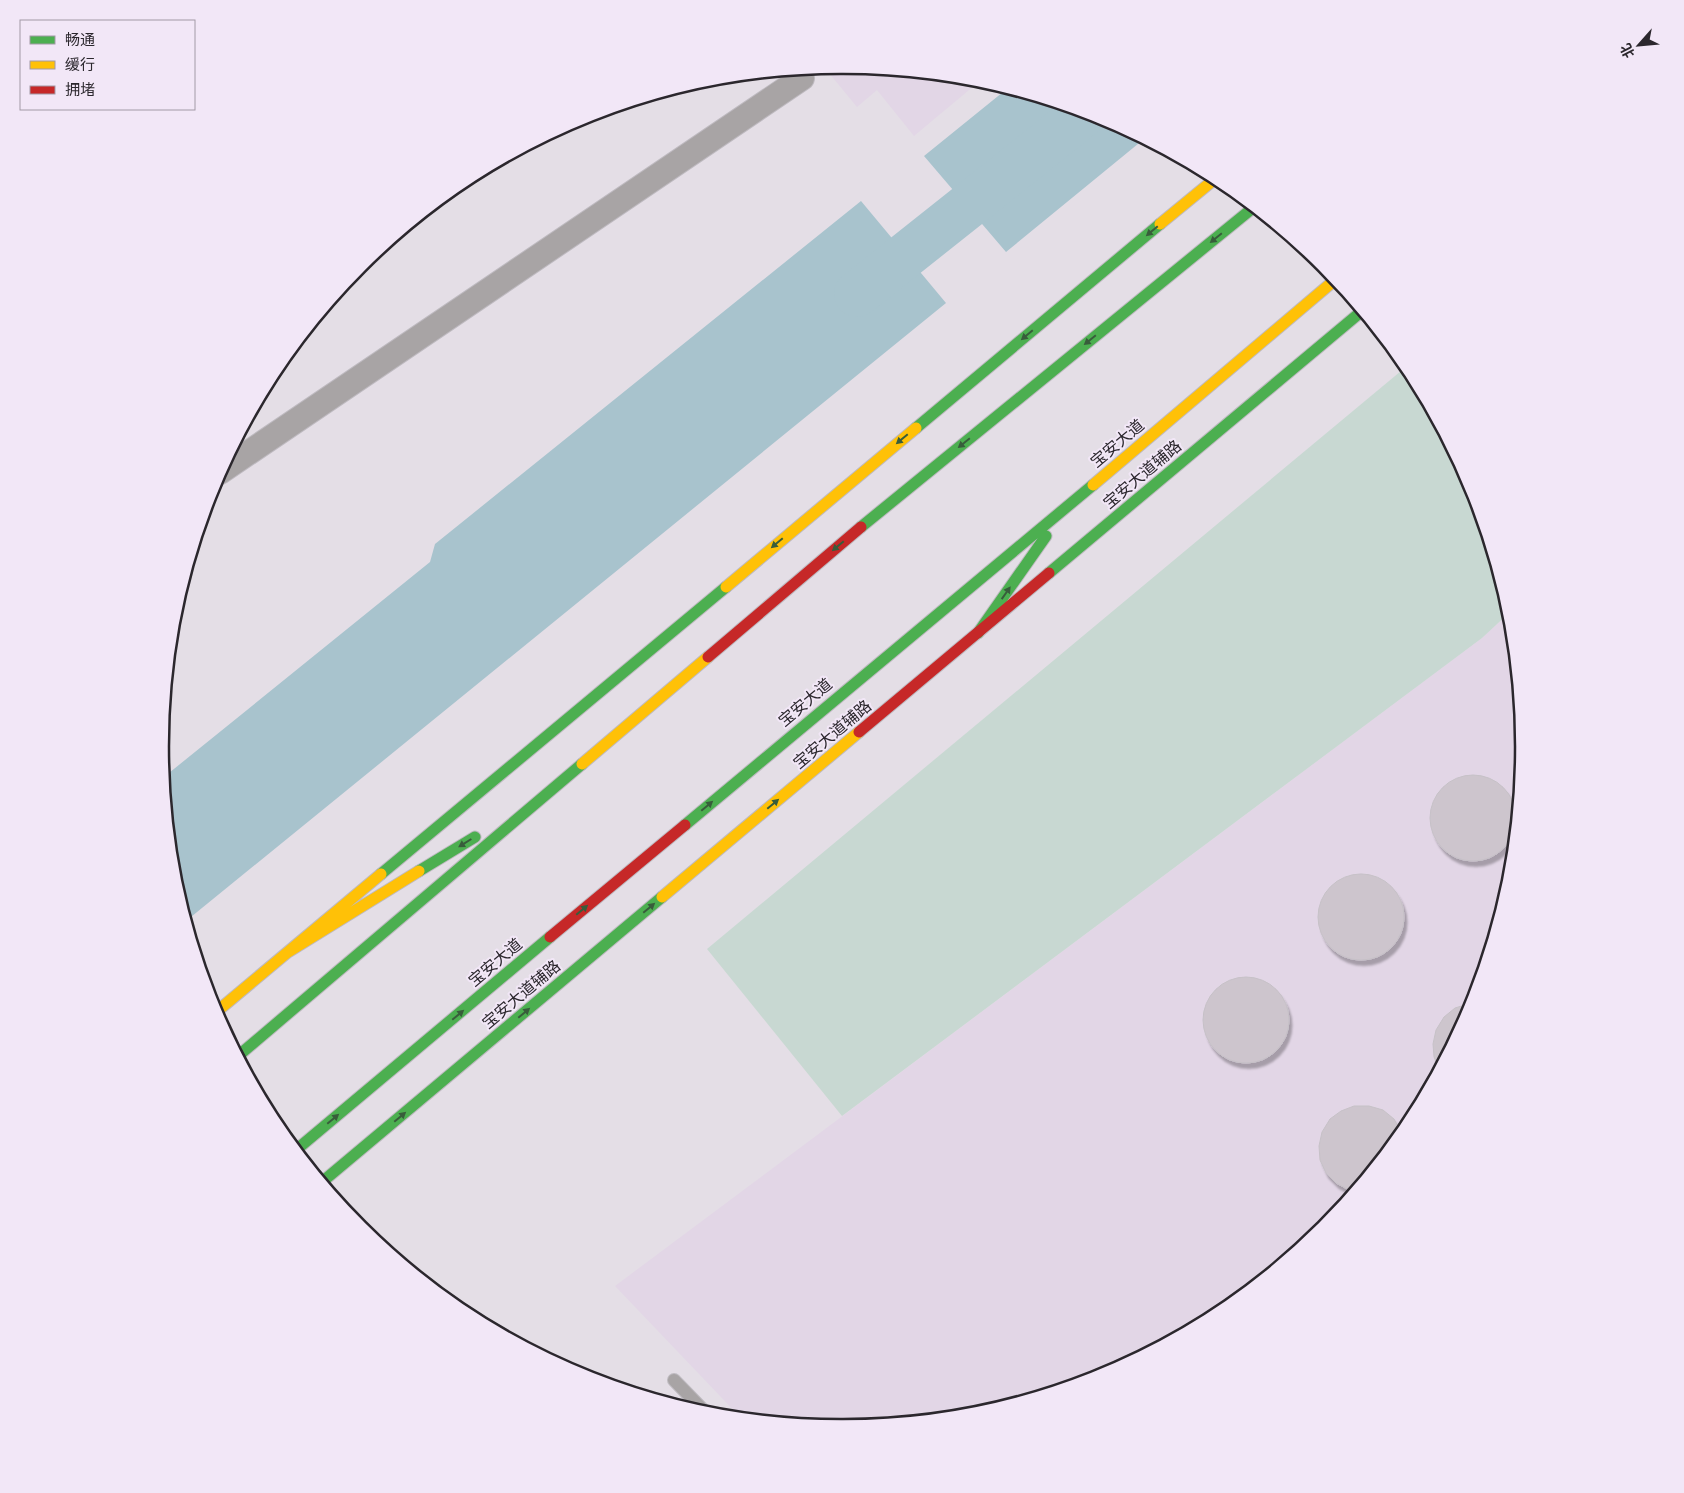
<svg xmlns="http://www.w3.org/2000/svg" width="1684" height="1493" viewBox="0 0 1684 1493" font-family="Literata,'Noto Sans SC',serif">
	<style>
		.built { fill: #e2d6e6 }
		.green { fill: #c8d8d2 }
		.water { fill: #a8c3cd }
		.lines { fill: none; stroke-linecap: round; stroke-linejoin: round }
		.river { stroke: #a8c3cd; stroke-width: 46 }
		.building { fill: #cdc5cd; stroke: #c6c1c7; filter: url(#shadow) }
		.lane-casing { stroke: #bebac0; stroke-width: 14 }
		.street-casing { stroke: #bebac0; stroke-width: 26 }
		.fast-casing { stroke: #bebac0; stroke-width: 13 }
		.slow-casing { stroke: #bebac0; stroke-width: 13 }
		.jam-casing { stroke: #bebac0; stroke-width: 13 }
		.lane { stroke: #a8a4a5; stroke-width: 12 }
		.street { stroke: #a8a4a5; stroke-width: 24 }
		.fast { stroke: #4caf50; stroke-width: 11 }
		.slow { stroke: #ffc107; stroke-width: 11 }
		.jam { stroke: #c62828; stroke-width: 11 }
		.oneway { fill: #385d3b }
		.labels { text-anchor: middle; stroke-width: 4; stroke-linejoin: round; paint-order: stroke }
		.street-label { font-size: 16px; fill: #2b272d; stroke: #f2e7f7 }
		.rim { fill: none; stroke: #2b272d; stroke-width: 2.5 }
	</style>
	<defs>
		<filter id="shadow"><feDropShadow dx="3" dy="5.5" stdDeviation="1" flood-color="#0004"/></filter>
	</defs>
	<rect width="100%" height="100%" fill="#e4dee6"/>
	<!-- built -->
	<path class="built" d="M842,65L975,78L981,80L914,136L877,90L857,107L824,67Z
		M1510,612L1523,747L1510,880L1472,1008L1408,1125L1324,1229L1220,1313L1103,1376L975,1415L842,1428L741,1418L615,1286L1482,638Z"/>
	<!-- green -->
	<path class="green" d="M1407,366L1472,486L1510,612L1482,638L842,1116L707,949Z"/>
	<!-- water -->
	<path class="water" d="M1008,88L1103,117L1144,139L1006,252L924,156Z
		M861,201L946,303L186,921L174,879L164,777L430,562L435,544Z"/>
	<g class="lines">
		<!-- river -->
		<path class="river" d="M857,294L1086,112"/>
	</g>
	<!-- building -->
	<path class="building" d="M1430 818a43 43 0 1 1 86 0a43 43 0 1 1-86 0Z
		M1318 917a43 43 0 1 1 86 0a43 43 0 1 1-86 0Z
		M1203 1020a43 43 0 1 1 86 0a43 43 0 1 1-86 0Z
		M1468,1004H1473L1472,1008L1439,1068L1434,1057L1433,1044L1436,1030L1444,1017L1455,1008Z
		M1354,1106H1369L1383,1110L1394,1119L1402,1133L1354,1191L1349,1190L1336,1183L1326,1173L1320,1160L1319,1146L1322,1132L1330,1119L1341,1111Z"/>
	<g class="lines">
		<defs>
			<path id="lane" d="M674,1380L708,1415"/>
			<path id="street" d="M220,472L802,78L795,70"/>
			<path id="fast" d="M916,428L1160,224
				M861,527L1254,207
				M1049,573L1362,311
				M978,633L1046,536
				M685,825L1093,485
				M419,871L475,837
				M381,874L726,587
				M238,1056L582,764
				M296,1150L550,937
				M322,1182L662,897"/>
			<path id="slow" d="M1160,224L1216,178
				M1093,485L1336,279
				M726,587L916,428
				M582,764L708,657
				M662,897L859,732
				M288,952L419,871
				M215,1013L381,874"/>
			<path id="jam" d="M708,657L861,527
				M859,732L1049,573
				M550,937L685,825"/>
		</defs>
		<!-- lane casing -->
		<use href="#lane" class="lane-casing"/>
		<!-- street casing -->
		<use href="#street" class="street-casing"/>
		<!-- fast casing -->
		<use href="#fast" class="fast-casing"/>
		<!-- slow casing -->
		<use href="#slow" class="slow-casing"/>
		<!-- jam casing -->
		<use href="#jam" class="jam-casing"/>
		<!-- lane -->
		<use href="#lane" class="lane"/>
		<!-- street -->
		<use href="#street" class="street"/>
		<!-- fast -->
		<use href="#fast" class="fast"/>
		<!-- slow -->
		<use href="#slow" class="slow"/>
		<!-- jam -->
		<use href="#jam" class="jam"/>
	</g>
	<!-- one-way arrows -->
	<defs><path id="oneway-solid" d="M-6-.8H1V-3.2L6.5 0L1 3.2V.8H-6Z" transform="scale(1.25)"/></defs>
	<g class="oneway">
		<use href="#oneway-solid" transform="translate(1152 231) rotate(140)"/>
		<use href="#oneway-solid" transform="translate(1216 238) rotate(141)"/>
		<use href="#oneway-solid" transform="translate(1027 335) rotate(140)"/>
		<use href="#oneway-solid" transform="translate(1090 340) rotate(141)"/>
		<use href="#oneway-solid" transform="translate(902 439) rotate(140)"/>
		<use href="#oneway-solid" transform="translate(964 443) rotate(141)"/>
		<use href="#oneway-solid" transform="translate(777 543) rotate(140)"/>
		<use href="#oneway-solid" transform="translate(838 546) rotate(140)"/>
		<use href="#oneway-solid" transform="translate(1006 593) rotate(-55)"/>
		<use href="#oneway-solid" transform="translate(773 804) rotate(-40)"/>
		<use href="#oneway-solid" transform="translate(707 806) rotate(-40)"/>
		<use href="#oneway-solid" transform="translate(465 843) rotate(148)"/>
		<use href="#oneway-solid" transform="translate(649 908) rotate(-40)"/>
		<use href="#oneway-solid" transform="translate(582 910) rotate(-40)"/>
		<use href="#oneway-solid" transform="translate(524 1013) rotate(-40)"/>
		<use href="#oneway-solid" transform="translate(458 1015) rotate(-40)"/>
		<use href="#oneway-solid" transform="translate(400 1117) rotate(-40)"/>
		<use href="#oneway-solid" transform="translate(333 1119) rotate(-40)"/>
	</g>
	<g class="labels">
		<!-- street labels -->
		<g class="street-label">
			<text transform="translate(1117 443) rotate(-40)" y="6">宝安大道</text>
			<text transform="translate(1142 474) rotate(-40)" y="6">宝安大道辅路</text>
			<text transform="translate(805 702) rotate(-40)" y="6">宝安大道</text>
			<text transform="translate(832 734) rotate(-40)" y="6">宝安大道辅路</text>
			<text transform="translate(495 962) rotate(-40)" y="6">宝安大道</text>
			<text transform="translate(521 994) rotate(-40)" y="6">宝安大道辅路</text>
		</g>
	</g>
	<!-- crop -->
	<path d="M0 0H1684V1493H0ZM841 74H843A672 672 0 0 1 1515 746V747A672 672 0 0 1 843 1419H841A672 672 0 0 1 169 747V746A672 672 0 0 1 841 74Z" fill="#f2e7f7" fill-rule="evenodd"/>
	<path class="rim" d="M841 74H843A672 672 0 0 1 1515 746V747A672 672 0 0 1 843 1419H841A672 672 0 0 1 169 747V746A672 672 0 0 1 841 74Z"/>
	<!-- legend -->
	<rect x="20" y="20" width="175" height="90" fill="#f2e7f7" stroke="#a29aa6"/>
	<rect x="30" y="36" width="25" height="8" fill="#4caf50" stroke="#a29aa6"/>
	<text x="65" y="45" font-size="15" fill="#2b272d">畅通</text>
	<rect x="30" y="61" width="25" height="8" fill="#ffc107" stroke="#a29aa6"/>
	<text x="65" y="70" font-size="15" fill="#2b272d">缓行</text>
	<rect x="30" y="86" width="25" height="8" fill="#c62828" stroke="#a29aa6"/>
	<text x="65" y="95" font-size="15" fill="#2b272d">拥堵</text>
	<!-- north arrow -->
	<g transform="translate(1639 45) rotate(243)" stroke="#f2e7f7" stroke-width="4" paint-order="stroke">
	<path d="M0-4L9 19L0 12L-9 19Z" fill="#2b272d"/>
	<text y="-8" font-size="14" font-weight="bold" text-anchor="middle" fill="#2b272d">北</text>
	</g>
</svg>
